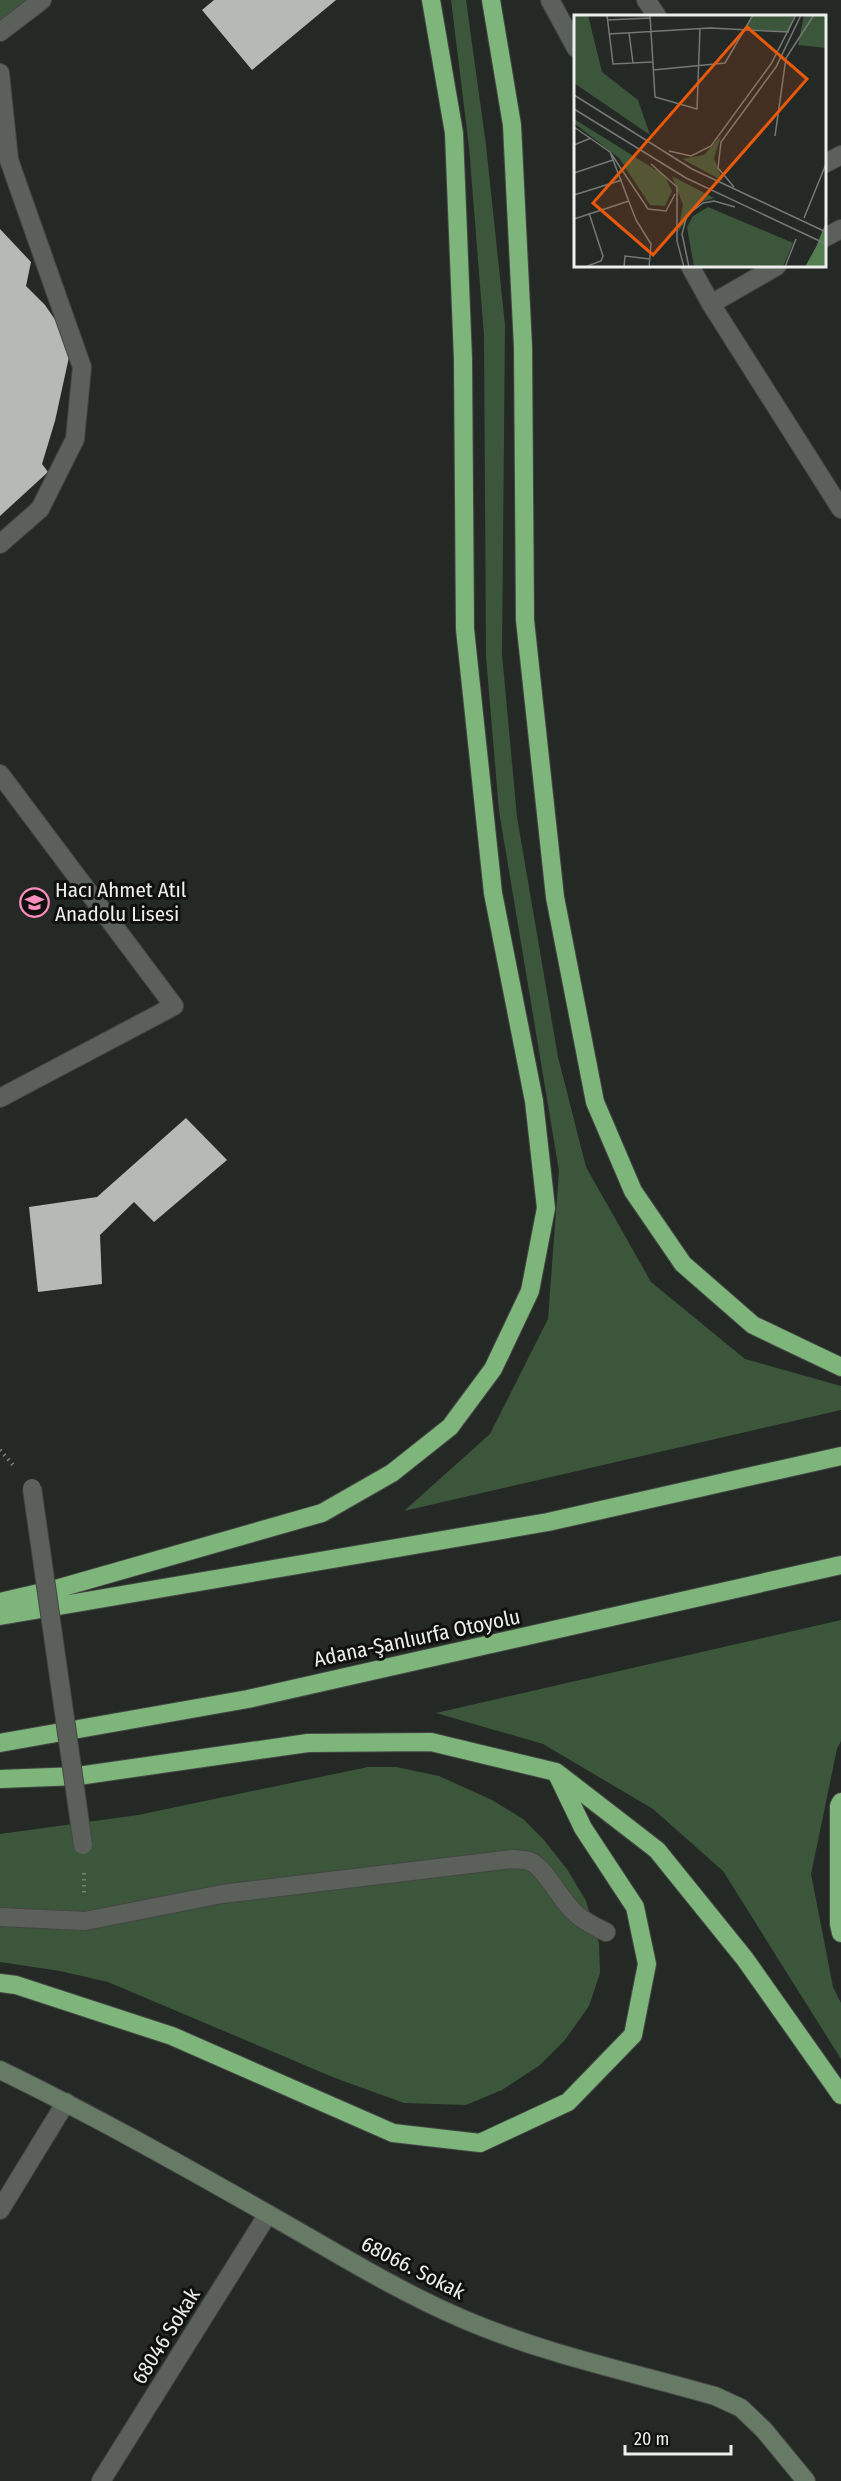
<svg xmlns="http://www.w3.org/2000/svg" width="841" height="2481" viewBox="0 0 841 2481" font-family="'Fira Sans Condensed',sans-serif">
	<style>
		.green { fill: #3b563a }
		.building { fill: #b6bab5 }
		.lines { fill: none; stroke-linecap: round; stroke-linejoin: round }
		.lane-casing { stroke: #444643; stroke-width: 20 }
		.street-casing { stroke: #444643; stroke-width: 20 }
		.secondary-casing { stroke: #444643; stroke-width: 20 }
		.highway-casing { stroke: #444643; stroke-width: 20 }
		.path { stroke: #7b7f7b; stroke-width: 4; stroke-dasharray: 1.5 4.5; stroke-linecap: butt }
		.lane { stroke: #5c605b; stroke-width: 18 }
		.street { stroke: #5c605b; stroke-width: 18 }
		.secondary { stroke: #667a65; stroke-width: 18 }
		.highway { stroke: #7db57b; stroke-width: 18 }
		.street-bridge-casing { stroke: #444643; stroke-width: 20; stroke-linecap: butt }
		.street-bridge { stroke: #5c605b; stroke-width: 18 }
		.labels { text-anchor: middle; stroke-width: 6; stroke-linejoin: round; paint-order: stroke }
		.poi-label { font-size: 21px; fill: #ecefec; stroke: #10110f; text-anchor: start }
		.street-label { font-size: 21px; fill: #ecefec; stroke: #10110f }
		.inset-road { fill: none; stroke: #757875; stroke-width: 1.5 }
		.view { fill: #e8590c; fill-opacity: 0.15; stroke: #e8590c; stroke-width: 3 }
		.inset-edge { fill: none; stroke: #ecefec; stroke-width: 3 }
	</style>
	<rect width="100%" height="100%" fill="#252925"/>
	<!-- green -->
	<path class="green" d="M0,0H42L0,32Z
		M451,0H466L486,145L505,325L502,654L517,817L558,1057L586,1167L651,1282L745,1359L841,1386V1410L404,1511L490,1434L548,1319L559,1171L499,811L486,657L484,335L469,147Z
		M841,1620V1741L837,1749L811,1874L833,1987L841,2003V2059L723,1871L653,1809L543,1744L436,1713Z
		M368,1767H396L439,1776L492,1800L523,1819L543,1839L567,1869L586,1901L599,1943L600,1973L589,2006L565,2040L540,2065L502,2090L466,2105L404,2103L335,2078L108,1982L60,1971L0,1962V1834L138,1815Z"/>
	<!-- building -->
	<path class="building" d="M214,0H336L252,70L202,10Z
		M0,229L31,262L26,286L45,305L56,321L69,357L55,421L42,464L48,472L0,516Z
		M186,1118L227,1160L154,1222L134,1202L100,1235L102,1284L38,1292L29,1207L97,1197Z"/>
	<g class="lines">
		<defs>
			<path id="lane" d="M646,0L657,16
				M824,164L841,155
				M824,238L841,229
				M711,304L777,266"/>
			<path id="street" d="M550,0L576,48
				M0,32L42,0
				M0,73L9,160L82,367L75,439L40,509L0,544
				M690,266L711,304L841,509
				M0,774L174,1006L0,1098
				M0,1917L85,1921L222,1894L512,1859C518,1860 525,1859 531,1862C545,1868 560,1899 574,1912C583,1921 595,1927 606,1932
				M0,2210L66,2102
				M101,2481L268,2214"/>
			<path id="secondary" d="M0,2070C91,2114 180,2164 268,2214C332,2250 395,2290 463,2319C544,2354 631,2372 715,2396L741,2408L764,2430L806,2481"/>
			<path id="highway" d="M491,0L512,125L523,347L525,620L555,897L595,1102L633,1191L683,1264L753,1325L841,1367
				M0,1602L56,1589L322,1513L392,1473L450,1427L493,1369L530,1291L546,1208L534,1101L493,893L465,629L463,359L454,133L431,0
				M0,1616L548,1522L841,1456
				M0,1743L248,1699L841,1565
				M0,1779L78,1776L308,1743L431,1742L556,1772L657,1850L745,1959L841,2095
				M841,1802L839,1806V1924L841,1933
				M0,1983L16,1985L172,2036L393,2133L480,2143L568,2102L633,2035L647,1964L635,1907L583,1828L558,1776"/>
		</defs>
		<!-- lane casing -->
		<use href="#lane" class="lane-casing"/>
		<!-- street casing -->
		<use href="#street" class="street-casing"/>
		<!-- secondary casing -->
		<use href="#secondary" class="secondary-casing"/>
		<!-- highway casing -->
		<use href="#highway" class="highway-casing"/>
		<!-- path -->
		<path class="path" d="M0,1450L15,1467
			M84,1873V1895"/>
		<!-- lane -->
		<use href="#lane" class="lane"/>
		<!-- street -->
		<use href="#street" class="street"/>
		<!-- secondary -->
		<use href="#secondary" class="secondary"/>
		<!-- highway -->
		<use href="#highway" class="highway"/>
		<defs>
			<path id="street-bridge" d="M32,1488L83,1845"/>
		</defs>
		<!-- street-bridge casing -->
		<use href="#street-bridge" class="street-bridge-casing"/>
		<!-- street-bridge -->
		<use href="#street-bridge" class="street-bridge"/>
	</g>
	<!-- icons -->
	<defs>
		<symbol id="school-ring" viewBox="-11 -11 22 22"><circle r="9.5" fill="#10110f" stroke="#fd8ebe" stroke-width="1.5"/><path d="M0-5L7-2L0 1L-7-2ZM-4 1L0 2.5L4 1V4Q0 6-4 4Z" fill="#fd8ebe"/></symbol>
	</defs>
	<g fill-rule="evenodd">
		<use href="#school-ring" x="18" y="886" width="33" height="33"/>
	</g>
	<g class="labels">
		<!-- poi labels -->
		<g class="poi-label">
			<text x="55" y="897">Hacı Ahmet Atıl<tspan x="55" dy="24">Anadolu Lisesi</tspan></text>
		</g>
		<!-- street labels -->
		<g class="street-label">
			<text transform="translate(417 1638) rotate(-12)" y="7">Adana-Şanlıurfa Otoyolu</text>
			<text transform="translate(413 2268) rotate(27)" y="7">68066. Sokak</text>
			<text transform="translate(166 2336) rotate(-58)" y="7">68046 Sokak</text>
		</g>
	</g>
	<!-- overview -->
	<g transform="translate(574 15)">
		<rect width="252" height="252" fill="#252925"/>
		<path d="M0,0H14L28,57L64,85L76,120L0,68ZM179,0H221L215,17L170,14ZM230,0H252V33L224,30ZM0,104L90,160L98,176L91,191L76,190L45,143L0,108ZM147,121L140,143L149,166L108,144L130,140ZM98,161L140,183L124,188L104,217L109,190ZM134,192L219,228L209,252H120L113,212L119,201Z" fill="#3b563a"/>
		<path d="M252,207V252H231L242,232Z" fill="#547e52"/>
		<path class="inset-road" d="M33,0L39,49L78,47M76,0L81,82L123,94L126,13M33,5L76,3M55,18L59,48M35,19L136,13L215,17M79,55L151,48L179,0M0,80L118,154L252,217M0,94L112,163L252,229M0,112L36,137L62,205L77,229L75,252M201,121L212,43L240,0M0,130L17,123M95,136L117,141L137,131L197,49L222,0M36,137L74,194L92,196L101,179M77,149L103,172V226L110,252M0,158L39,145M160,172L144,153L147,127L202,52L227,0M0,180L48,165M230,203L252,149M0,204L55,186M11,252L27,246L29,241L15,198M50,252L51,241L76,244M115,252L108,219L113,200L129,188L140,186L161,192M211,252L222,224"/>
		<path class="view" d="M173,12L233,64L79,240L19,188Z"/>
		<rect width="252" height="252" class="inset-edge"/>
	</g>
	<!-- scale -->
	<path d="M625 2445v9h106v-9" fill="none" stroke="#ecefec" stroke-width="3"/>
	<text x="634" y="2445" font-size="18" fill="#ecefec" stroke="#10110f" stroke-width="4.5" paint-order="stroke">20 m</text>
</svg>
